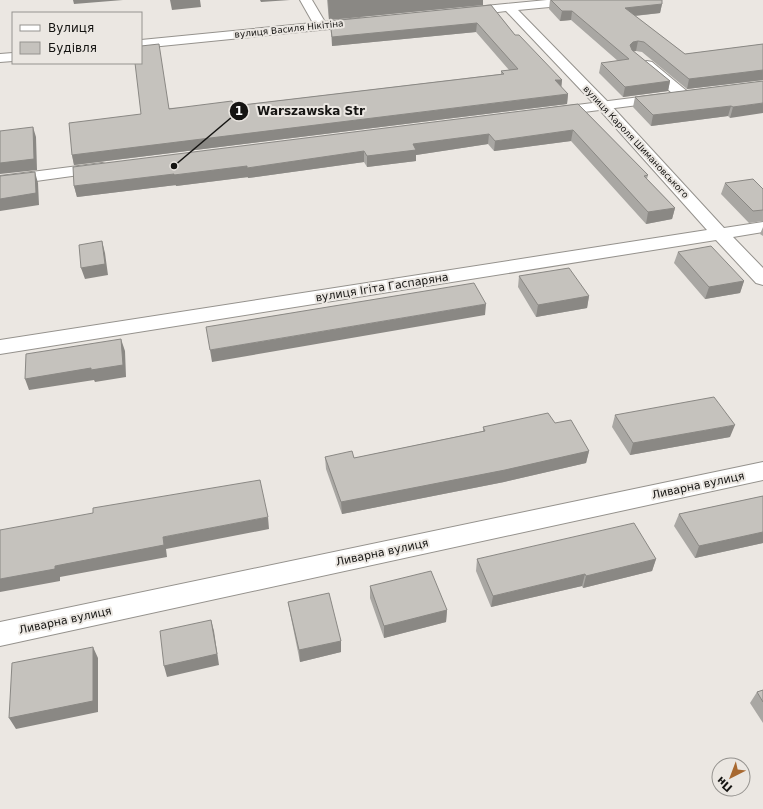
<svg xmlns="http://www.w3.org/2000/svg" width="763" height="809" viewBox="0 0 763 809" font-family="'DejaVu Sans',sans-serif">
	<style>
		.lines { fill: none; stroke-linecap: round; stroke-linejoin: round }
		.minor-casing { stroke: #95928d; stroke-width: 2 }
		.major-casing { stroke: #95928d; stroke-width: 2 }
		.minor { fill: #fff; fill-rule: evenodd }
		.major { fill: #fff; fill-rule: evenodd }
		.wall { fill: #a9a7a3 }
		.shaded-wall { fill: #8a8884 }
		.building { fill: #c5c2bd; stroke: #8a8884 }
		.labels { text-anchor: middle; stroke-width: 4; stroke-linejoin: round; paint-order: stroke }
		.far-street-label { font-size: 9px; fill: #151412; stroke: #ebe7e2 }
		.street-label { font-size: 11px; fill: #151412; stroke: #ebe7e2 }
		.leader { fill: none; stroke: #151412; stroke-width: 1.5 }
		.callout-dot { fill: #151412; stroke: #ebe7e2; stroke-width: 1.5 }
		.mark-label { font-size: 12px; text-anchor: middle; font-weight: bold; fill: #fff }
		.callout-label { font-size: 12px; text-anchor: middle; font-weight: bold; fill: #151412; stroke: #ebe7e2; stroke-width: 4; stroke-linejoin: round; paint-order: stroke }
	</style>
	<rect width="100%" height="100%" fill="#ebe7e2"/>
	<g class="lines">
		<defs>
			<path id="minor" d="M300,0H312L325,22L359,18L363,19L365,22L363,25L359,26L141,48V40L313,23Z
				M547,0H587L585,3L581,4L518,10L608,102L724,228L763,222V232L733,237L763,268V285L756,283L716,240L0,354V340L707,230L598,108L506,11L465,16L461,15L459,12L461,9L465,8Z
				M13,53V61L0,62V54Z
				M647,61L652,62L688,92L690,95L688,98L683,99L678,98L642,68L640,65L642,62Z
				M763,462V480L0,646V622Z"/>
			<path id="major" d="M664,94L669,95L671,98L669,101L553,116L548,115L546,112L548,109L553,108Z
				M102,163L108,165L110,168L108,171L0,186V176Z"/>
		</defs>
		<!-- minor casing -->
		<use href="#minor" class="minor-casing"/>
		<!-- major casing -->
		<use href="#major" class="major-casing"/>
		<!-- minor -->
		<use href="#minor" class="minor"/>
		<!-- major -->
		<use href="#major" class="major"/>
	</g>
	<!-- wall -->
	<path class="wall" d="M327,0H483V5L329,20Z
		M550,0H662V4L660,13L635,16L685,54L763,44V80L687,89L642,52L636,51H633L670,81L668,91L623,97L599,73L601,63L618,61L571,20L560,21L549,9Z
		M491,5L515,35L562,80L561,87L568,94L567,104L74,165L72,155L141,114L169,108L234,106L501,74V71L509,70L476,32L332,46L330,21Z
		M763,81L730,118L728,116L651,126L633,107L635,97Z
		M578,104L648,175L647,179L675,208L672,219L646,224L571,141L494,151L488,144L416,155V161L367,167L364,162L248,178V177L176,186V185L77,197L74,186Z
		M725,183L763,189V221L749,223L721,194Z
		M763,227V236L760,234Z
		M678,252L744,281L740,293L705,299L674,263Z
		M519,276L589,296L587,308L536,317L518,287Z
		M615,415L730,437L630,455L612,427Z
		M555,423L589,451L586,463L504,482L342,514L326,469L325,457L354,458L483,431V427Z
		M763,496V543L695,558L674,526L679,514Z
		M477,559H656L652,571L583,588L582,586L491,607L476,571Z
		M370,586L447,610L446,622L384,638L370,598Z
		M288,602L341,641V652L300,662L290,613Z
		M763,690V723L750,703L757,692Z"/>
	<!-- shaded-wall -->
	<path class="shaded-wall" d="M73,0H123L74,4Z
		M170,0H200L201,7L172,10Z
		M260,0H290L261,2Z
		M328,0H483V5L329,20Z
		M662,4L660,13L623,17L625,8Z
		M562,11H572L571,20L560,21Z
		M477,23L476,32L332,46V37Z
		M638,41L636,51L631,52L630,45L633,42Z
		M763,70V80L687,89L689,79Z
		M555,80H562L561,90Z
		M670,81L668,91L623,97L625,87Z
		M568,94L567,104L74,165L72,155Z
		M763,103V113L730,118L733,107Z
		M731,106L728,116L651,126L653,115Z
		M33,127L36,137L37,170L0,174V163Z
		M573,130L571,141L494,151L495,141Z
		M489,134L488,144L416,155V161L367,167V156L413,144Z
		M364,151V162L248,178L247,168Z
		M247,166L248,177L176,186L174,175Z
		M35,172L38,183L39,205L0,211V199Z
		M174,174L176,185L77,197L74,186Z
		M675,208L672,219L646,224L648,212Z
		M102,241L105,253L108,275L85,279L81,268Z
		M744,281L740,293L705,299L709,287Z
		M589,296L587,308L536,317L538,305Z
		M486,304L485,315L212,362L210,350Z
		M121,339L125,351L126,377L95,382L94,380L29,390L25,379Z
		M735,425L730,437L630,455L633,443Z
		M589,451L586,463L504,482L342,514L341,502Z
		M268,517L269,529L166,549L167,557L60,577V581L0,592V579L55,566L163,537Z
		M763,532V543L695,558L699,546Z
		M656,559L652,571L583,588L586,576Z
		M585,574L582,586L491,607L493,596Z
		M447,610L446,622L384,638V626Z
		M211,620L214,631L219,665L167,677L164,666Z
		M341,641V652L300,662L299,650Z
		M93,647L98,658V712L16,729L9,718Z"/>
	<!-- building -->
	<path class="building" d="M551,0H662V4L625,8L685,54L763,44V70L689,79L644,42L638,41L633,42L630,45L632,50L670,81L625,87L601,63L629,59L572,11H562Z
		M491,5L515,35H519L562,80H555L568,94L72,155L69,123L141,114L135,63H141V46L159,44L169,109L232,101L234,106L504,74L501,71L518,69L477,23L332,37L330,21Z
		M763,81V103L733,107L731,106L653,115L635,97Z
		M578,104L648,175L644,176L675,208L648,212L573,130L495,141L489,134L413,144L416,150L367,156L364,151L247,168V166L174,175V174L74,186L73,167Z
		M33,127L34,159L0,163V131Z
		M35,172L36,193L0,199V176Z
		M753,179L763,189V210L753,211L725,183Z
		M102,241L105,264L81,268L79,245Z
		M711,246L744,281L709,287L678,252Z
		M569,268L589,296L538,305L519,276Z
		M474,283L486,304L210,350L206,327Z
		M121,339L123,365L91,370V368L25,379L26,354Z
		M714,397L735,425L633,443L615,415Z
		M548,413L555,423L571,420L589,451L505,470L341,502L325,457L352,451L354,458L485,431L483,427Z
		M260,480L268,517L163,537L164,545L55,566V569L0,579V530L93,513V508Z
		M763,496V532L699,546L679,514Z
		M634,523L656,559L586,576L585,574L493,596L477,559Z
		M431,571L447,610L384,626L370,586Z
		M329,593L341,641L299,650L288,602Z
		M211,620L217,654L164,666L160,631Z
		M93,647V701L9,718L12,663Z
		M763,690V702L757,692Z"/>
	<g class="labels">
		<!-- far-street labels -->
		<g class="far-street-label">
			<text transform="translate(289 29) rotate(-6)" y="3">вулиця Василя Нікітіна</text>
			<text transform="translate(636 142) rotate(47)" y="3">вулиця Кароля Шимановського</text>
		</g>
		<!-- street labels -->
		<g class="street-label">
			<text transform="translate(382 287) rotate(-9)" y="4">вулиця Ігіта Гаспаряна</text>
			<text transform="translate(698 485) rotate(-12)" y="4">Ливарна вулиця</text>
			<text transform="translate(382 552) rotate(-12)" y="4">Ливарна вулиця</text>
			<text transform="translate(65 620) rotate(-12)" y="4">Ливарна вулиця</text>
		</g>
	</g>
	<!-- callouts -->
	<path class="leader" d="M174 166L239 111"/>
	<g class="callout-dot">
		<circle cx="174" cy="166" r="4"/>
		<circle cx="239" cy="111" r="10"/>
	</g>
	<g class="mark-label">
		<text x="239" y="115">1</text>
	</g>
	<g class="callout-label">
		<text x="311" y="115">Warszawska Str</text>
	</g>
	<!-- legend -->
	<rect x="12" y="12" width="130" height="52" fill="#ebe7e2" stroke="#95938f"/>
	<rect x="20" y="25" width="20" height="6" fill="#ffffff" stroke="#95938f"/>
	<text x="48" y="32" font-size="12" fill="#151412">Вулиця</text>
	<rect x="20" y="42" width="20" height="12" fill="#c5c2bd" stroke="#95938f"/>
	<text x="48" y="52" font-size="12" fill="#151412">Будівля</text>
	<!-- north arrow -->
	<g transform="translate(731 777) rotate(222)"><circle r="19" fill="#ebe7e2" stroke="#95938f"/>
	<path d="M0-3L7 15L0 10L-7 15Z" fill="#a86931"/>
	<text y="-6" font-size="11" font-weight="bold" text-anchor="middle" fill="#151412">Пн</text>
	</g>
</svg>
